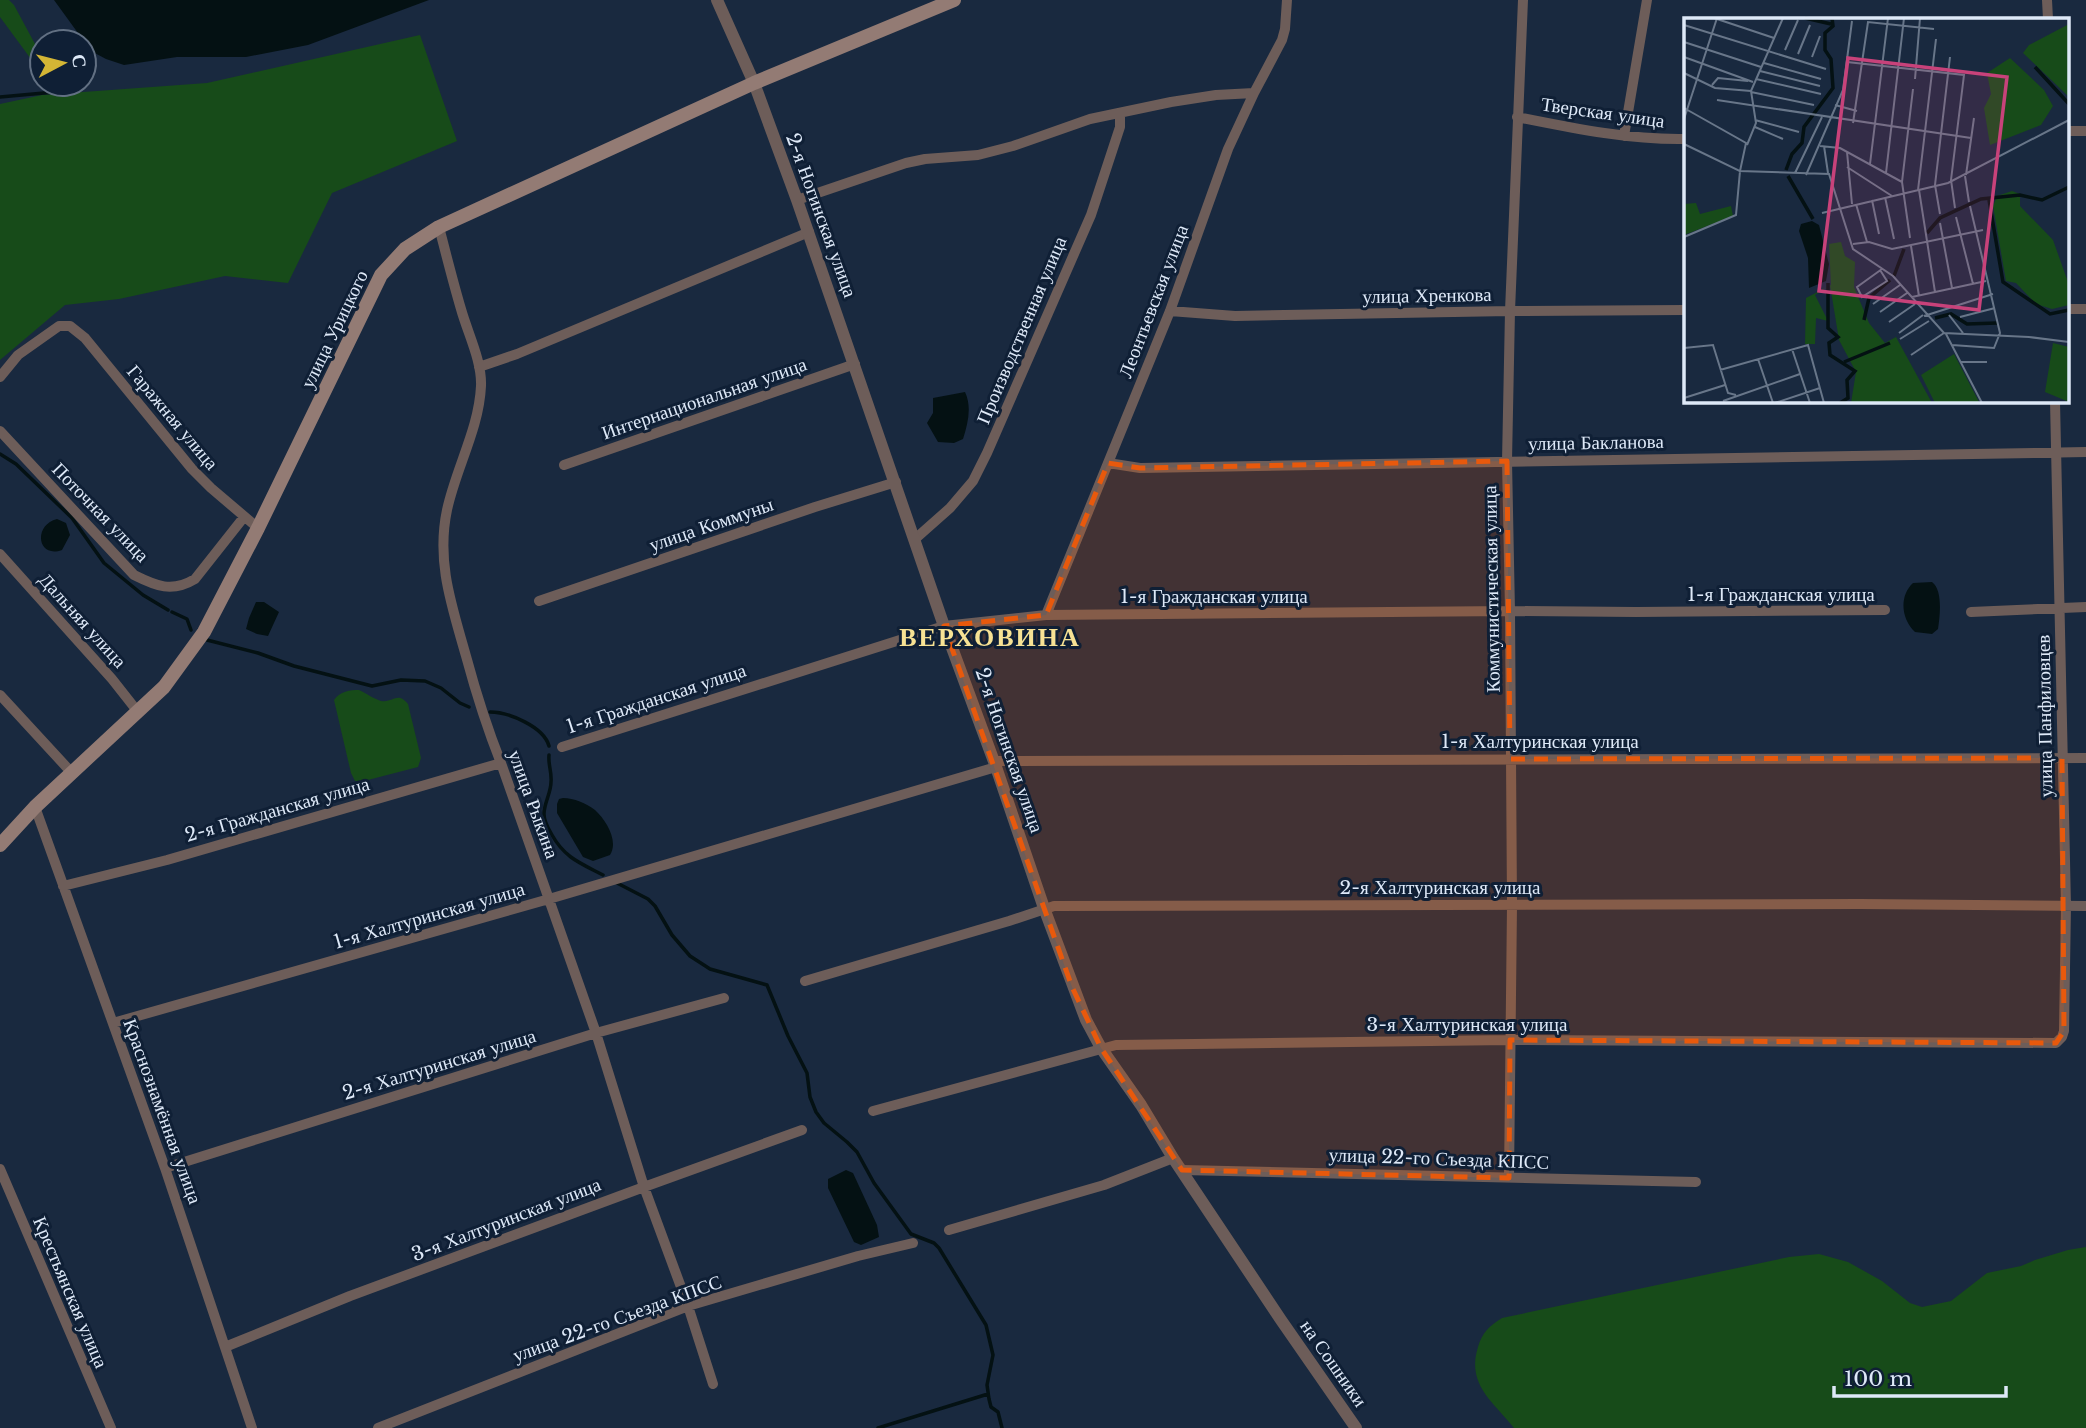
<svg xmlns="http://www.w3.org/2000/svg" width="2086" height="1428" viewBox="0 0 2086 1428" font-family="'Libre Baskerville',serif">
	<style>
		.green { fill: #174b19 }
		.water { fill: #041113 }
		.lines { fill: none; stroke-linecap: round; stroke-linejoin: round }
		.stream { stroke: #041113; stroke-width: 3.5 }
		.minor { stroke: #6d5d59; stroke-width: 10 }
		.tertiary { stroke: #6d5d59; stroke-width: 12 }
		.secondary { stroke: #937b74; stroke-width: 14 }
		.marked { fill: #e8590c; fill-opacity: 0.2; stroke: #e8590c; stroke-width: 5; stroke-dasharray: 14 9; stroke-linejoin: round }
		.labels { text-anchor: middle; stroke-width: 6; stroke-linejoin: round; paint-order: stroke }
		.street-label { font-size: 19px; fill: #dee9f8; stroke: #0f1f35 }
		.district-label { font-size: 26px; font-weight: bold; letter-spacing: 2px; fill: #f7e294; stroke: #0f1f35 }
		.inset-river { fill: none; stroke: #041113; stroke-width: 3.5 }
		.inset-road { fill: none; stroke: #687689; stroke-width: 2 }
		.view { fill: #c8427a; fill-opacity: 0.15; stroke: #c8427a; stroke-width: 3.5 }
		.inset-edge { fill: none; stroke: #dee9f8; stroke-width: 3.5 }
	</style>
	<rect width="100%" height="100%" fill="#19293f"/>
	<!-- green -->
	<path class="green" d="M0,0H9L14,5L42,57V74L0,17Z
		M420,35L457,141L332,193L288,283L225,276L119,299L65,305L0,360V104L42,95L207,83Z
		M359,690C366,693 374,699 381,701C394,703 397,691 408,704L421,758L418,767L364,781H355L351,773L334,700C340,691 350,690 359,690Z
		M2086,1247V1428H1514C1494,1402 1466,1385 1478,1347C1482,1333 1489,1326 1502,1318L1789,1257L1819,1254L1848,1262L1882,1281L1910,1303L1922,1307L1951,1301L1987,1273L2021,1266L2035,1260L2068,1250Z"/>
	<!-- water -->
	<path class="water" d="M54,0H429L308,45L246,57H177L124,65L106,59L91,51Z
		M965,392C972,407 968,423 963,439L954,443L938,442L927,423L933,413V398Z
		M57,519L66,523L70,535L62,550C37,559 33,525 57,519Z
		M1932,582C1943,590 1940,616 1938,629L1932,634L1915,632C1901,619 1899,596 1913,583Z
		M256,602H264L279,612L268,636L257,634L246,629L249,618Z
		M563,798C574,798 586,803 595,810C606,820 619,841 610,855L593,861L583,857L557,813V804L559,799Z
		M846,1170L853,1173L877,1225L879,1237L861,1245L854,1242L828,1188V1179Z"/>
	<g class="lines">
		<!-- stream -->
		<path class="stream" d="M0,97L55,92L62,84
			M0,454L16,464L72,518L104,563L143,595L168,610
			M172,612L187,619L191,630
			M207,640L258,653L294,666L372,686L401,680L425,681L441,688L460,703L469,707
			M490,712C509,712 544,727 549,746
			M549,755C548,765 552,772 551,782C551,793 544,803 544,814C544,822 548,828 552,835C565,858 580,863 603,875
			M617,883L648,899L655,906L672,935L690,956L710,969L767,985L788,1036L807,1073L810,1097L816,1112L824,1123L847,1142L857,1152L874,1183L911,1234L934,1243L939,1248L986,1325L993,1355L987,1385L989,1399L991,1407L998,1412L1002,1428
			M878,1428L988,1394"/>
		<!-- minor -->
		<path class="minor" d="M2047,0L2048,19
			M1517,117C1572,128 1629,140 1685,139
			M2067,131H2086
			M1624,136L1647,0
			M797,200L906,163L925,159L978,155L1013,146L1090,119L1171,102L1216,95L1254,93
			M439,227C446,254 453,282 461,309C468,334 482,361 481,386C479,429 456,468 447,510C436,562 452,606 466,656C476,693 487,728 501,763L596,1033L644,1187L688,1306L713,1384
			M2067,309H2086
			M1170,311L1235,316L1510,311L1685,310
			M479,367L517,354L809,232
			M0,377L18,355L59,326H70L85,338L192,469L211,488L258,528
			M0,431L134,575C156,586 172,593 195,579L244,517
			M1108,463L1140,468L2086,452
			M564,465L855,364
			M915,539L950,508L973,481L987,453L1091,215L1120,127V113
			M0,554L112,679L138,712
			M539,601L815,507L896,482
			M1971,612L2086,607
			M1046,615L1170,311L1228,149L1254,93L1282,40L1285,29L1287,0
			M0,695L72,773
			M562,747L944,626L1046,615L1510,611L1636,612L1885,610
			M994,761L2086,758
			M35,807L165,1168L252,1428
			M63,886L167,860L501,763
			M805,981L1009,921L1054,906L1860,904L2086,906
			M113,1023L549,899L996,767
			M873,1111L1116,1045L1510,1040L2056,1043L2062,1037L2064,1031L2066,906L2055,401
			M165,1168L596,1033L724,998
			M0,1169L111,1428
			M1182,1170L1696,1182
			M1509,1178L1512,905L1510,611L1507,461L1510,311L1523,0
			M949,1230L1104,1185L1173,1158
			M225,1347L350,1296L644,1187L802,1130
			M378,1428L688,1306L858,1256L913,1243"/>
		<!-- tertiary -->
		<path class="tertiary" d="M717,0L754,83L797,200L944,626L996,767L1044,908L1086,1020L1101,1048L1141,1105L1173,1158L1281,1320L1356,1428"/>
		<!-- secondary -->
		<path class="secondary" d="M0,845L35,807L164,687L204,632L258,528L381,275L405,249L439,227L754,83L954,0"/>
	</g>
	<!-- marked area -->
	<path class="marked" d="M1507,461L1510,759L2062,758L2064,1031L2056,1043L1510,1040L1509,1178L1182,1170L1101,1048L1072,987L944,626L1046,615L1108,463L1140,468Z"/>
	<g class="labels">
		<!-- street labels -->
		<g class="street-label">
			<text transform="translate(1603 112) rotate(8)" y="7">Тверская улица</text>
			<text transform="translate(822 215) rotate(70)" y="7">2-я Ногинская улица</text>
			<text transform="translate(1427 295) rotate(-1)" y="7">улица Хренкова</text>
			<text transform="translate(1153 301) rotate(-69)" y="7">Леонтьевская улица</text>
			<text transform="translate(334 329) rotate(-64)" y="7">улица Урицкого</text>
			<text transform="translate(1021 330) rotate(-67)" y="7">Производственная улица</text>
			<text transform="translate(704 398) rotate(-19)" y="7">Интернациональная улица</text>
			<text transform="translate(173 417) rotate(50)" y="7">Гаражная улица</text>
			<text transform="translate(1596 442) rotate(-1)" y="7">улица Бакланова</text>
			<text transform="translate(101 512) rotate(46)" y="7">Поточная улица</text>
			<text transform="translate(711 524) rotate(-19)" y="7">улица Коммуны</text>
			<text transform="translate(1491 589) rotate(-91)" y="7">Коммунистическая улица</text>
			<text x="1781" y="601">1-я Гражданская улица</text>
			<text x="1214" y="603">1-я Гражданская улица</text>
			<text transform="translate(83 620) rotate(48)" y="7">Дальняя улица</text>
			<text transform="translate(656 698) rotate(-18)" y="7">1-я Гражданская улица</text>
			<text transform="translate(2044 716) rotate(-91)" y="7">улица Панфиловцев</text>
			<text x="1540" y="748">1-я Халтуринская улица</text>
			<text transform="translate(1010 750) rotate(71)" y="7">2-я Ногинская улица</text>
			<text transform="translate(534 804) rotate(70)" y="7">улица Рыкина</text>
			<text transform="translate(277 809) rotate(-16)" y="7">2-я Гражданская улица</text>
			<text x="1440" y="894">2-я Халтуринская улица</text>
			<text transform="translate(429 915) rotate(-16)" y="7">1-я Халтуринская улица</text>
			<text x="1467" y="1031">3-я Халтуринская улица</text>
			<text transform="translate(439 1064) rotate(-17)" y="7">2-я Халтуринская улица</text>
			<text transform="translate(163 1111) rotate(70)" y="7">Краснознамённая улица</text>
			<text transform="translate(1439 1158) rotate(2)" y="7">улица 22-го Съезда КПСС</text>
			<text transform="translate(506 1219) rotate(-21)" y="7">3-я Халтуринская улица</text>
			<text transform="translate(71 1292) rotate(67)" y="7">Крестьянская улица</text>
			<text transform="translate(617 1318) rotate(-20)" y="7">улица 22-го Съезда КПСС</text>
			<text transform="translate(1334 1363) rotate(55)" y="7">на Сошники</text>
		</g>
		<!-- district labels -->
		<g class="district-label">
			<text x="990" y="646">ВЕРХОВИНА</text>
		</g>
	</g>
	<!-- overview -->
	<g transform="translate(1684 18)">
		<rect width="385" height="385" fill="#19293f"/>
		<path d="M385,6V79L339,35L345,27ZM326,40L360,72L369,88L357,107L306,127L300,90L307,76L303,55ZM328,173L336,176V188L369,222L385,267V287L368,291L352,286L332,265L322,263L309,188L313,178ZM12,185L16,196L47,188L49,198L0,217V186ZM157,224L161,238L171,244L170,269L185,305L201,325L212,319L248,385H167L172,354L155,322L146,267L131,277L144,303L132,300L131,326H121L122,280L147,267L145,226ZM369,325L385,329V384L361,374ZM270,336L295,384L296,385H251L237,357Z" fill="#174b19"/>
		<path d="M128,203L135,207L145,246L142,263L125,270L124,240L115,213L117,206Z" fill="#041113"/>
		<path class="inset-river" d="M121,0L147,6M351,49L385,86M102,152L108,136L118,125L120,109L149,70L147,41L141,32V15L149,8L148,0M104,158L129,201M305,182L319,264L366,296L385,292M243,215L256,200L297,181L336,177L358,182L385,169M210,258L220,231M144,265V310L154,319L145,325L146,337L171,353L163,362L164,380L156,385M251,300L267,296L283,306L313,305M180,302L185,280L206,262M160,344L206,325"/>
		<path class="inset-road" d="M30,0L90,20M0,7L142,51M0,24L77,49M101,32L114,2M114,36L126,7M0,39L69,64M128,39L136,18M163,44L280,57L267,162L271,190M80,45L137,61M76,53L136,68M0,55L31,70L67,73M72,61L137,76M231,61L236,0M28,67L34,60L64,63M67,74L130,87M33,82L287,120M151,87L173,93M0,90L62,125L56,153L145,156L169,231L209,258L260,315L345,319M0,101L33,0M71,102L115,114M169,105L184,4L250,11M71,109L99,121M0,126L56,153L52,197L0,219M63,127L72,105L67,73L99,0M136,128L156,130L218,164M140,128L144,155M163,134L168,186M186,146L204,0M163,149L208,178M111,155L138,99M202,155L220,0M122,157L159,72L168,3M282,157L290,100M281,158L285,184M234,172L252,21M235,172L251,274M201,179L210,221M188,182L195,216M172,186L183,224M138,195L264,165L385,102M256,196L251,167L266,39M272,199L289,266M256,205L268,270M226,220L218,164L229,71M169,226L185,224L208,231L299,212M227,228L235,278M196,252L203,263L178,279L173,269L198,251M228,279L302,263M189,286L216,267M196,294L223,275M265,297L279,315M240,298L309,276M276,299L311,290M205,304L231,286M215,315L239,297M262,316L298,385M345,319L385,324M216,321L245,303M268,327L310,330L316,315L286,188M0,330L29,327L44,375L52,377M108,331L126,385M227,337L260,315M74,341L89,385M277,344H303M36,352L124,327L140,385M0,380L41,367M39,383L116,356M91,385L136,370"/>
		<path class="view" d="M164,40L323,59L295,292L135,273Z"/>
		<rect width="385" height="385" class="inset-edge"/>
	</g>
	<!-- north arrow -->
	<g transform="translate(63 63) rotate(83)"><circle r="33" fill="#0f1f35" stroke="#627083" stroke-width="2"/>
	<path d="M0-5L12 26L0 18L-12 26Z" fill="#d4b635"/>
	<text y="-10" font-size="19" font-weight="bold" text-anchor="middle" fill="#dee9f8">С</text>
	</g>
	<!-- scale -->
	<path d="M1834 1386v10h172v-10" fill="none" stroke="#dee9f8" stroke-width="3.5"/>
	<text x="1844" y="1386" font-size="21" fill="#dee9f8" stroke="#0f1f35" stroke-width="5" paint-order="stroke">100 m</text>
</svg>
